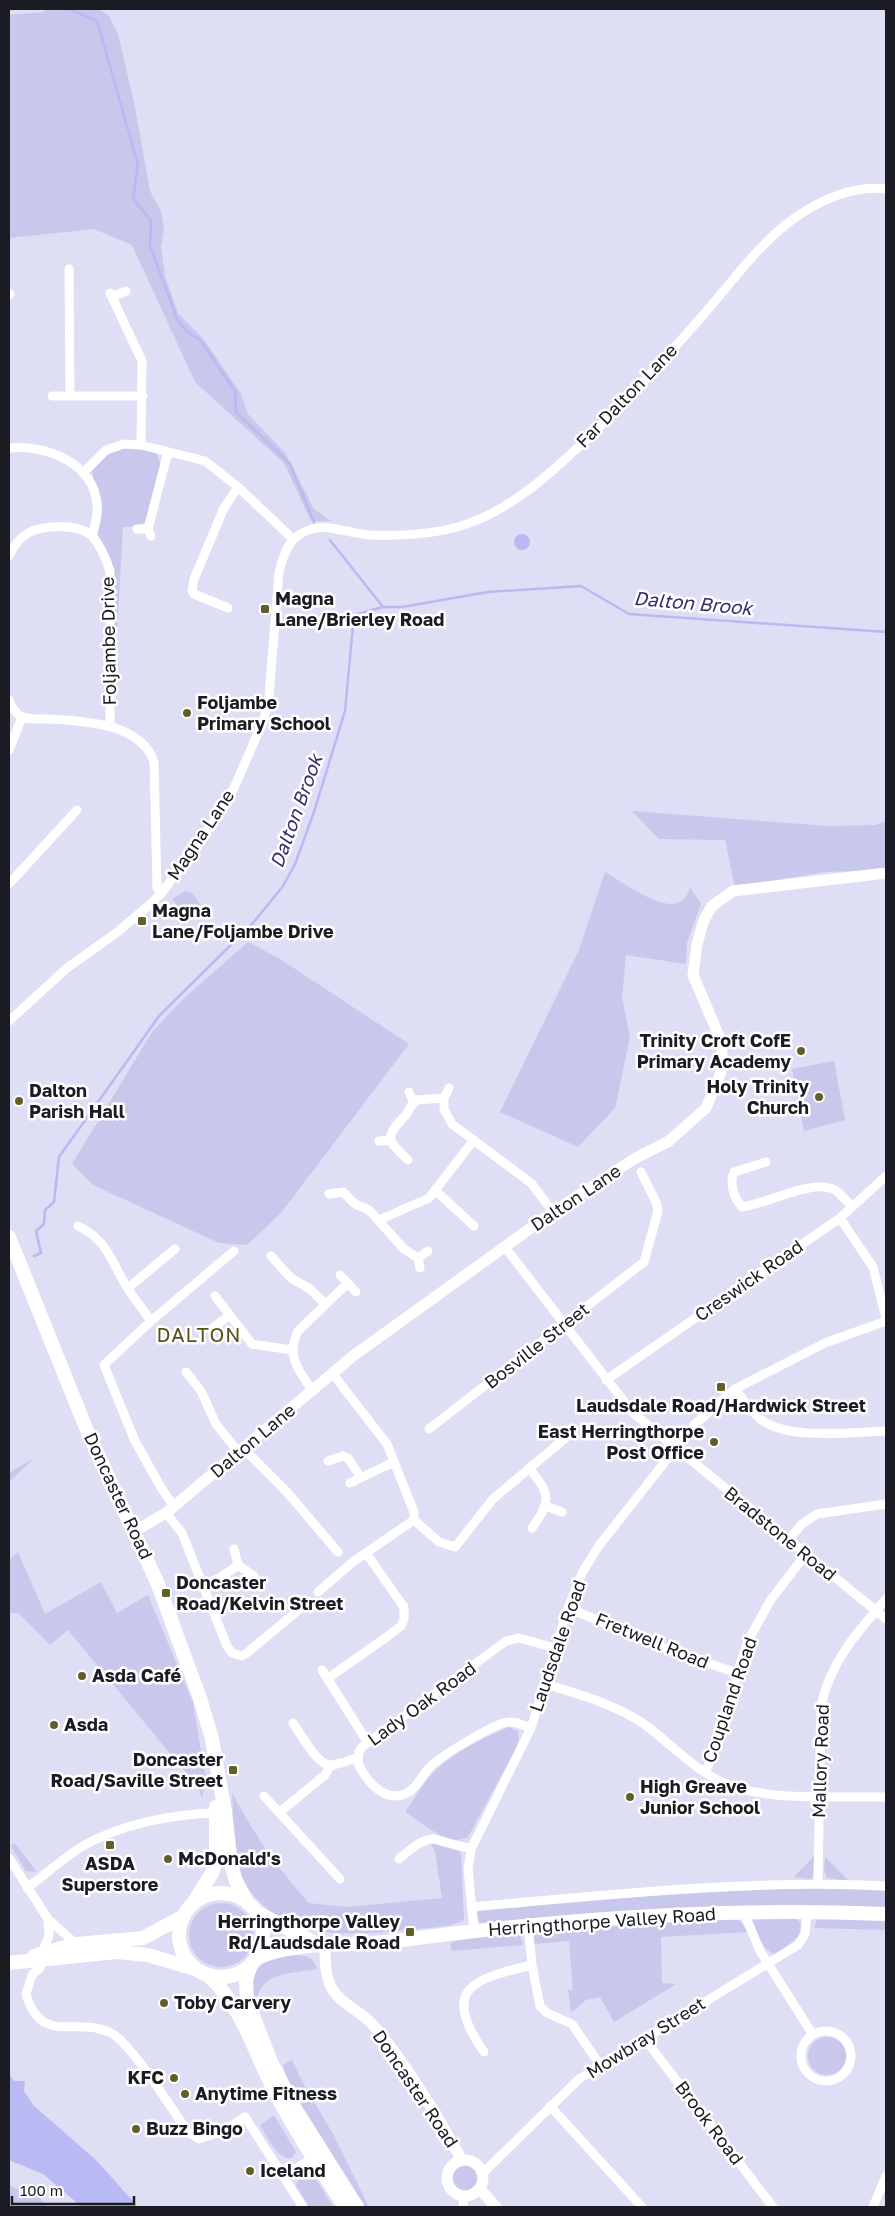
<svg xmlns="http://www.w3.org/2000/svg" width="895" height="2216" viewBox="0 0 895 2216" font-family="'Golos Text',sans-serif">
	<style>
		.green { fill: #c7c8ec }
		.water { fill: #b9b9f3 }
		.lines { fill: none; stroke-linecap: round; stroke-linejoin: round }
		.stream { stroke: #b9b9f3; stroke-width: 2.5 }
		.minor { stroke: #fff; stroke-width: 9 }
		.tertiary { stroke: #fff; stroke-width: 11 }
		.primary { stroke: #fff; stroke-width: 14 }
		.poi-dot { fill: #625e2a; stroke: #fff; stroke-width: 2 }
		.labels { text-anchor: middle; stroke-width: 5; stroke-linejoin: round; paint-order: stroke }
		.street-label { font-size: 18px; fill: #1b1b23; stroke: #fff }
		.poi-label { font-size: 18px; font-weight: bold; fill: #1b1b23; stroke: #fff; text-anchor: start }
		.water-label { font-size: 19px; font-style: italic; fill: #352d70; stroke: #fff }
		.quarter-label { font-size: 20px; letter-spacing: 1px; fill: #575215; stroke: #fff }
	</style>
	<rect width="100%" height="100%" fill="#dedef5"/>
	<!-- green -->
	<path class="green" d="M45,9H98L109,16L118,34L135,107L150,191L161,211L164,229L161,247L165,276L178,313L205,341L241,394L248,414L285,453L314,509L331,521H311L284,463L195,382L132,245L94,229L9,238V15L44,12Z
		M129,447L156,453L161,465L145,522L137,526L123,527L117,632L114,631L112,562L97,532C99,521 103,512 102,501C100,492 94,484 93,476C90,458 116,451 129,447Z
		M632,811L828,826L875,825L886,821V870L825,872L735,887L725,840L659,839Z
		M605,872C625,883 681,928 690,887L701,904L687,943L686,964L626,955L622,997L630,1037L615,1108L578,1147L500,1112L579,950Z
		M185,891L192,893L204,910L186,920L180,917L181,911L172,899Z
		M248,942L280,959L409,1044L281,1213L247,1245L219,1243L93,1185L72,1164L152,1032L183,999Z
		M834,1061L845,1120L804,1131L792,1069Z
		M34,1458L9,1482V1483V1473Z
		M18,1552L45,1614L101,1582L117,1613L148,1595L193,1703L206,1780L202,1798L197,1786L68,1630L50,1645L18,1613H9V1560Z
		M509,1727L518,1731L519,1739L515,1750L468,1837C448,1848 422,1822 405,1812C415,1799 423,1782 435,1771C455,1751 484,1738 509,1727Z
		M232,1792C255,1836 276,1866 309,1903L346,1907L442,1898L435,1851L430,1843L459,1851L461,1854L464,1919C456,1928 418,1928 405,1930C354,1935 297,1941 258,1900C250,1892 241,1880 238,1868C232,1844 234,1817 232,1792Z
		M15,1843L37,1872L26,1871L11,1846Z
		M814,1856L813,1877L810,1879L794,1877Z
		M825,1857L849,1881L827,1878L824,1870Z
		M807,1887L886,1891V1909L480,1924L477,1913L480,1910L584,1900Z
		M189 1935a32 32 0 1 1 64 0a32 32 0 1 1-64 0Z
		M788,1918L797,1919L801,1924L799,1936L776,1954C761,1951 757,1930 752,1919Z
		M731,1919L739,1920L748,1932L661,1937L662,1983L676,1984L614,2022L600,1997L586,2000L571,2013L568,1990H573L569,1941L533,1944L531,1935L537,1930Z
		M820,1919L886,1921V1930L814,1928L817,1920Z
		M501,1931L520,1933L523,1945L452,1951L450,1943Z
		M290,1955C303,1956 313,1954 317,1969C285,1975 261,1970 254,2008C251,1973 252,1962 290,1955Z
		M808 2056a19 19 0 1 1 38 0a19 19 0 1 1-38 0Z
		M292,2060L303,2083L333,2134L369,2207H364L289,2086L283,2065Z
		M274,2115L296,2152L292,2158C277,2161 267,2135 260,2125Z
		M453 2178a12 12 0 1 1 24 0a12 12 0 1 1-24 0Z
		M308,2172L313,2174L333,2207H309L296,2185L302,2173Z
		M9,2185L41,2199L47,2207H9Z"/>
	<!-- water -->
	<path class="water" d="M514 542a8 8 0 1 1 16 0a8 8 0 1 1-16 0Z
		M9,2074L14,2081H25L24,2091L34,2106L97,2161L138,2207H82L43,2174L9,2160Z"/>
	<g class="lines">
		<!-- stream -->
		<path class="stream" d="M69,9L97,21L138,165L133,198L151,221L150,246L178,321L188,332L201,341L235,391L236,412L290,464L314,522
			M330,540L383,607
			M34,1256L41,1253L36,1231L44,1224L45,1210L54,1202L59,1157L159,1016L253,923L283,886L295,864L314,812L345,711L354,615L383,607H402L488,592L581,586L629,614L886,632"/>
		<!-- minor -->
		<path class="minor" d="M69,269L70,396
			M110,293L142,361L141,445
			M9,295L10,294
			M112,297L126,291
			M52,396H143
			M9,448C46,444 94,463 97,505C98,516 95,526 92,536
			M83,473L106,450L124,444L141,445L205,461L238,487L293,539
			M137,529H148L151,536
			M148,529L168,452
			M9,556C14,545 21,536 32,531C47,525 80,524 92,536C101,546 106,559 110,571V727
			M228,608L194,594L192,590L194,579L224,508L238,487
			M9,700C11,706 16,715 23,717C30,720 42,719 50,719C84,721 141,723 154,762L157,887L161,894
			M9,750L22,717
			M9,884L77,810
			M9,1021L67,968L119,931L148,906L161,894L219,814L234,788L264,719L269,696L279,572C284,552 290,535 312,529C330,524 351,534 369,535C449,538 492,523 552,471C607,423 656,369 704,314C733,281 760,242 796,217C822,199 855,185 886,189
			M449,1088L444,1098V1109L452,1124L531,1183L553,1212
			M409,1092L414,1103
			M379,1141L391,1140
			M408,1160C387,1140 384,1137 405,1116C409,1111 411,1105 416,1100L444,1098
			M766,1162L734,1172C729,1183 734,1198 742,1207C767,1204 813,1178 835,1190C841,1194 847,1202 852,1206
			M436,1191L474,1226
			M329,1194L343,1192L355,1204L369,1210L404,1249L418,1258
			M840,1218L873,1267L886,1318
			M379,1220L429,1198L473,1141
			M78,1226C109,1240 113,1267 130,1292C137,1302 144,1311 151,1321
			M504,1246L633,1413L886,1619
			M271,1256L291,1278L310,1289L325,1304
			M420,1268L418,1258L428,1251
			M340,1275L356,1292
			M128,1288L175,1249
			M215,1296L252,1344L292,1350
			M214,1327L230,1315
			M186,1372L201,1391L216,1424L239,1453
			M332,1373L387,1444L414,1512V1520
			M606,1380L840,1218L886,1176
			M735,1389C743,1399 751,1411 760,1419C789,1441 852,1432 886,1431
			M312,1390C298,1370 286,1355 298,1331L348,1283
			M429,1429L644,1262L658,1211L656,1202L641,1172
			M244,1449L286,1491L338,1552
			M328,1461L343,1456L348,1458L361,1478
			M529,1468C550,1494 552,1500 532,1528
			M350,1483L394,1462
			M174,1506L163,1491L135,1441L104,1365L151,1321L234,1251
			M546,1506L562,1512
			M166,1513L182,1533L227,1646L232,1653L242,1656L247,1653L308,1602
			M414,1520L439,1542L455,1547L493,1499L569,1435
			M788,1540L802,1524L817,1514L886,1504
			M234,1549L238,1565L254,1576
			M203,1585L220,1578L238,1565
			M318,1592L354,1561L414,1520
			M568,1608L664,1648L737,1673
			M322,1670L368,1743
			M327,1679L388,1636L401,1626L404,1619V1607L366,1553
			M545,1684C578,1694 615,1704 644,1724C670,1743 693,1769 724,1783C767,1802 838,1796 886,1797
			M293,1723C300,1733 317,1764 329,1765C339,1765 348,1760 357,1758
			M531,1728C524,1726 516,1721 509,1722C494,1723 441,1756 430,1767C422,1775 417,1788 407,1793C385,1804 366,1781 358,1763L359,1752L362,1747L506,1641L519,1638L555,1648
			M705,1772L723,1733L737,1673L748,1641L770,1601L806,1554
			M264,1796L340,1879
			M280,1812L325,1775L331,1765
			M9,1858L48,1919
			M399,1859C410,1850 419,1840 434,1839L471,1849
			M818,1883L821,1706C830,1662 858,1631 886,1599
			M27,1888C46,1874 63,1858 83,1846C121,1824 173,1814 217,1813
			M471,1907C609,1895 748,1879 886,1886
			M744,1913L760,1951L813,2035
			M528,1924L532,1965L540,2006L547,2013L572,2024L600,2065
			M474,1930L468,1869L471,1849L531,1728L568,1608L582,1573L598,1547L694,1425L735,1389L825,1343L886,1321
			M42,1953L49,1936L48,1919L76,1944
			M41,1961L40,1968L32,1975L26,1994C42,2047 75,2015 111,2033C132,2044 172,2110 188,2132L199,2139L223,2131L245,2117L303,2207
			M801 2056a25 25 0 1 1 50 0a25 25 0 1 1-50 0Z
			M644,2038L773,2207
			M484,2052C440,1988 473,1979 532,1965
			M550,2106L642,2207
			M483,2173L579,2079L798,1945L805,1934L807,1913
			M283,2176L313,2158
			M463,2207L464,2196
			M873,2207L886,2176"/>
		<!-- tertiary -->
		<path class="tertiary" d="M135,1531L166,1513L353,1356L553,1212L634,1159L669,1141L706,1108L721,1072L722,1043L693,975L697,944L704,920L712,906L733,891L886,873
			M325,1945C325,1959 325,1975 331,1987C340,2004 361,2011 373,2025C407,2064 437,2115 462,2160
			M447 2178a18 18 0 1 1 36 0a18 18 0 1 1-36 0Z
			M480,2189L496,2207"/>
		<!-- primary -->
		<path class="primary" d="M9,1237L88,1433L157,1582L200,1698L212,1739L225,1812L231,1864L236,1881L247,1902
			M179 1935a42 42 0 1 1 84 0a42 42 0 1 1-84 0Z
			M194,1902L212,1873L216,1862V1807
			M256,1912L319,1945
			M34,1956L76,1944L143,1938L184,1916
			M256,1958C299,1940 349,1947 395,1941C557,1919 722,1907 886,1914
			M9,1963L117,1952L148,1955L195,1969
			M251,1964L246,1980L247,2000L271,2062L296,2110L357,2207
			M208,1975C241,2005 254,2051 274,2090C295,2131 320,2169 345,2207"/>
	</g>
	<!-- markers -->
	<g class="poi-dot">
		<rect x="260" y="604" width="10" height="10" rx="2.5"/>
		<circle cx="187" cy="713" r="5"/>
		<rect x="137" y="916" width="10" height="10" rx="2.5"/>
		<circle cx="801" cy="1051" r="5"/>
		<circle cx="819" cy="1097" r="5"/>
		<circle cx="19" cy="1101" r="5"/>
		<rect x="716" y="1382" width="10" height="10" rx="2.5"/>
		<circle cx="714" cy="1442" r="5"/>
		<rect x="161" y="1588" width="10" height="10" rx="2.5"/>
		<circle cx="82" cy="1676" r="5"/>
		<circle cx="54" cy="1725" r="5"/>
		<rect x="228" y="1765" width="10" height="10" rx="2.5"/>
		<circle cx="630" cy="1797" r="5"/>
		<rect x="105" y="1840" width="10" height="10" rx="2.5"/>
		<circle cx="168" cy="1859" r="5"/>
		<rect x="405" y="1927" width="10" height="10" rx="2.5"/>
		<circle cx="164" cy="2003" r="5"/>
		<circle cx="174" cy="2078" r="5"/>
		<circle cx="185" cy="2094" r="5"/>
		<circle cx="136" cy="2129" r="5"/>
		<circle cx="250" cy="2171" r="5"/>
	</g>
	<g class="labels">
		<!-- street labels -->
		<g class="street-label">
			<text transform="translate(627 396) rotate(-46)" y="6">Far Dalton Lane</text>
			<text transform="translate(109 641) rotate(-91)" y="6">Foljambe Drive</text>
			<text transform="translate(201 835) rotate(-56)" y="6">Magna Lane</text>
			<text transform="translate(576 1198) rotate(-34)" y="6">Dalton Lane</text>
			<text transform="translate(749 1281) rotate(-35)" y="6">Creswick Road</text>
			<text transform="translate(537 1346) rotate(-38)" y="6">Bosville Street</text>
			<text transform="translate(253 1441) rotate(-40)" y="6">Dalton Lane</text>
			<text transform="translate(118 1496) rotate(65)" y="6">Doncaster Road</text>
			<text transform="translate(780 1534) rotate(39)" y="6">Bradstone Road</text>
			<text transform="translate(652 1641) rotate(22)" y="6">Fretwell Road</text>
			<text transform="translate(558 1646) rotate(-71)" y="6">Laudsdale Road</text>
			<text transform="translate(730 1700) rotate(-71)" y="6">Coupland Road</text>
			<text transform="translate(422 1704) rotate(-36)" y="6">Lady Oak Road</text>
			<text transform="translate(821 1761) rotate(-88)" y="6">Mallory Road</text>
			<text transform="translate(602 1922) rotate(-4)" y="6">Herringthorpe Valley Road</text>
			<text transform="translate(646 2038) rotate(-32)" y="6">Mowbray Street</text>
			<text transform="translate(415 2089) rotate(56)" y="6">Doncaster Road</text>
			<text transform="translate(709 2123) rotate(53)" y="6">Brook Road</text>
		</g>
		<!-- poi labels -->
		<g class="poi-label">
			<text x="275" y="605">Magna<tspan x="275" dy="21">Lane/Brierley Road</tspan></text>
			<text x="197" y="709">Foljambe<tspan x="197" dy="21">Primary School</tspan></text>
			<text x="152" y="917">Magna<tspan x="152" dy="21">Lane/Foljambe Drive</tspan></text>
			<text x="791" y="1047" text-anchor="end">Trinity Croft CofE<tspan x="791" dy="21">Primary Academy</tspan></text>
			<text x="809" y="1093" text-anchor="end">Holy Trinity<tspan x="809" dy="21">Church</tspan></text>
			<text x="29" y="1097">Dalton<tspan x="29" dy="21">Parish Hall</tspan></text>
			<text x="721" y="1412" text-anchor="middle">Laudsdale Road/Hardwick Street</text>
			<text x="704" y="1438" text-anchor="end">East Herringthorpe<tspan x="704" dy="21">Post Office</tspan></text>
			<text x="176" y="1589">Doncaster<tspan x="176" dy="21">Road/Kelvin Street</tspan></text>
			<text x="92" y="1682">Asda Café</text>
			<text x="64" y="1731">Asda</text>
			<text x="223" y="1766" text-anchor="end">Doncaster<tspan x="223" dy="21">Road/Saville Street</tspan></text>
			<text x="640" y="1793">High Greave<tspan x="640" dy="21">Junior School</tspan></text>
			<text x="178" y="1865">McDonald's</text>
			<text x="110" y="1870" text-anchor="middle">ASDA<tspan x="110" dy="21">Superstore</tspan></text>
			<text x="400" y="1928" text-anchor="end">Herringthorpe Valley<tspan x="400" dy="21">Rd/Laudsdale Road</tspan></text>
			<text x="174" y="2009">Toby Carvery</text>
			<text x="164" y="2084" text-anchor="end">KFC</text>
			<text x="195" y="2100">Anytime Fitness</text>
			<text x="146" y="2135">Buzz Bingo</text>
			<text x="260" y="2177">Iceland</text>
		</g>
		<!-- water labels -->
		<g class="water-label">
			<text transform="translate(693 603) rotate(5)" y="7">Dalton Brook</text>
			<text transform="translate(296 811) rotate(-70)" y="7">Dalton Brook</text>
		</g>
		<!-- quarter labels -->
		<g class="quarter-label">
			<text x="199" y="1342">DALTON</text>
		</g>
	</g>
	<!-- border -->
	<rect width="895" height="2216" fill="none" stroke="#1b1b23" stroke-width="20"/>
	<!-- scale -->
	<path d="M12 2196v8h122v-8" fill="none" stroke="#1b1b23" stroke-width="2.5"/>
	<text x="20" y="2196" font-size="15" fill="#1b1b23" stroke="#ffffff" stroke-width="4" paint-order="stroke">100 m</text>
</svg>
